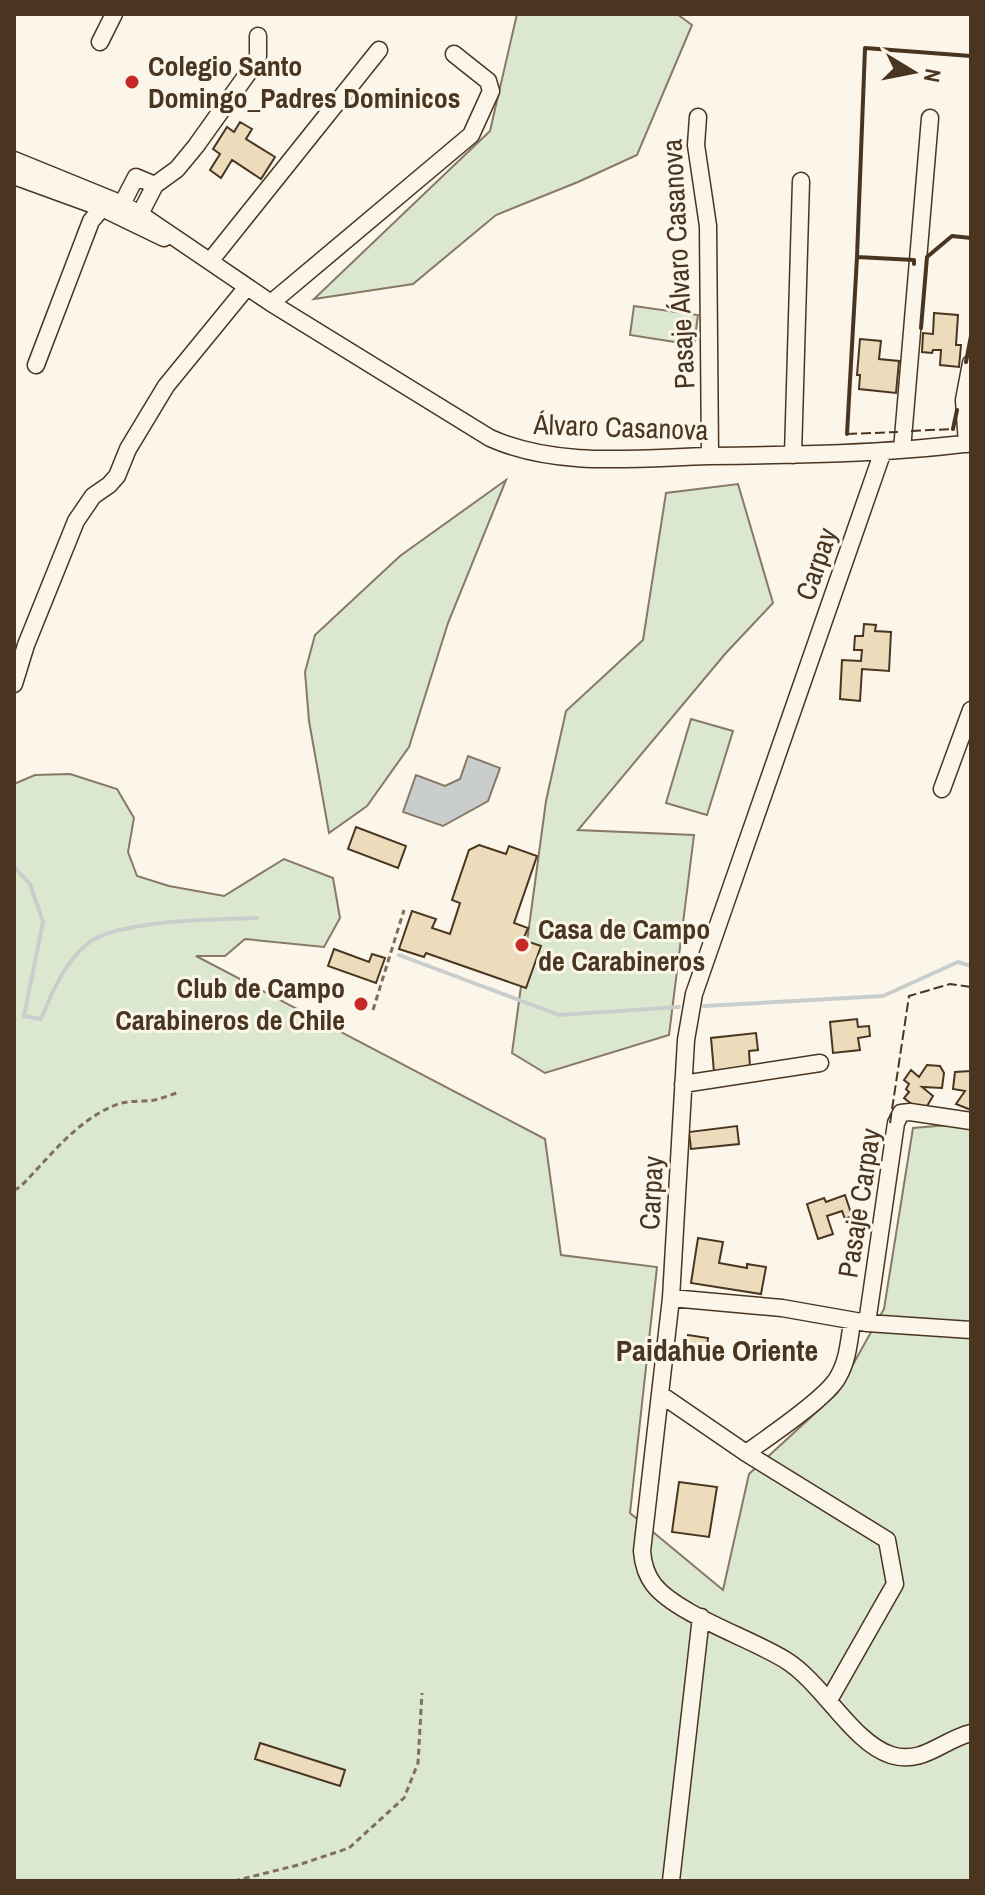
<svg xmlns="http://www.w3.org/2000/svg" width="985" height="1895" viewBox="0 0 985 1895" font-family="'Archivo Narrow',sans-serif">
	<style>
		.green { fill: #dce7d0; stroke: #887966; stroke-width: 2 }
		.water { fill: #c9cecd; stroke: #887966; stroke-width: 2 }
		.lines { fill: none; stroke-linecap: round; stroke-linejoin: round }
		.stream { stroke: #c9cecd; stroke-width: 4 }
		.building { fill: #ecdcbc; stroke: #4a3520; stroke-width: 2 }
		.minor-casing { stroke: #4a3520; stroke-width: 19 }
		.path { stroke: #7f6f5c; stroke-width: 3; stroke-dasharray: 6 4; stroke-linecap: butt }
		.minor { stroke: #fbf6e9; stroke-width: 16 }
		.fence { stroke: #4a3520; stroke-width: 2; stroke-dasharray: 10 4; stroke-linecap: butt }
		.wall { stroke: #4a3520; stroke-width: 4 }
		.poi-dot { fill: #c62828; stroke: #fbf6e9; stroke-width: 3 }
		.labels { text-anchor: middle; stroke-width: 6; stroke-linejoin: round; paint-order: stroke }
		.poi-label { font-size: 28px; font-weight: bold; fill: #4a3520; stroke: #fbf6e9; text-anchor: start }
		.street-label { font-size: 28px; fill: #4a3520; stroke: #fbf6e9 }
		.neighbourhood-label { font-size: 30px; font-weight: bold; fill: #4a3520; stroke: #fbf6e9 }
	</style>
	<rect width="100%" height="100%" fill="#fbf6e9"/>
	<!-- green -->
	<path class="green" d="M517,14H677L692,25L637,155L578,182L496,215L413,284L314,299L490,131Z
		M634,306L698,315L694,345L630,335Z
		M506,480L448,623L409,747L367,806L329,833L309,721L305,672L315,635L400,556Z
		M738,484L773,603L725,654L578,830L694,835L669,1035L545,1073L512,1053L546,801L566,711L643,640L666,493Z
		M691,719L733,731L707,815L666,803Z
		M70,774L117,789L134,818L128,852L137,876L169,886L224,896L284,859L333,878L340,918L324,947L245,939L225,956H196L545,1139L561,1255L657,1267L630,1513L723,1590L749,1474L837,1393L884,1309L913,1128L971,1123V1881H14V784L35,775Z"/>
	<!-- water -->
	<path class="water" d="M468,756L500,768L488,801L443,826L403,812L416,775L445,786L460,779Z"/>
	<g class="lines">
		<!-- stream -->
		<path class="stream" d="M14,867L30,884L43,922L24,1016L41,1019C52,992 66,959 91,941C124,920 217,919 257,918
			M399,955L559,1015L679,1007
			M704,1006L883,996L958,962L971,966"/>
	</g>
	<!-- building -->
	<path class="building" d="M240,122L252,129L246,139L275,157L261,179L232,160L221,178L210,170L220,154L213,149L227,127L234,132Z
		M934,313L958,315L956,345H961L959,367L940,365L941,350H933L932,353L922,352L923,333L933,334Z
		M860,339L881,341L879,359L899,361L896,393L859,389L860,375H857Z
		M864,624L876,625L875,631L891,632L889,671L862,669L860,701L840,699L842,660L861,661L862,650H854L855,636H863Z
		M356,827L406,846L398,868L348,849Z
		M479,845L506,854L509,846L537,856L514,923L528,928L523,940L541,946L526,988L426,953L424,957L399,949L412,911L436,919L432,928L450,934L460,903L452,900L469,850Z
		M334,949L369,962L372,954L385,958L376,983L328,966Z
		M857,1019L858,1027L869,1026L870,1036L858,1038L860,1050L833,1053L830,1022Z
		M756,1033L758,1050L749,1051L750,1067L714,1072L711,1038Z
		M971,1062V1110L956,1104L965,1091L953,1089L955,1072L970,1071Z
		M927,1065L940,1066L944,1073L942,1088L922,1087L933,1096L923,1113L904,1098L909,1092L906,1089L909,1084L904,1080L911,1070L919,1077Z
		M737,1126L739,1144L691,1149L689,1132Z
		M845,1195L852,1216L845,1219L842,1211L827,1216L833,1234L818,1239L807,1204L824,1198L826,1202Z
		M698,1238L723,1242L719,1263L747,1268V1264L766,1267L761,1294L691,1283Z
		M688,1335L708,1338L706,1354L685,1351Z
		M679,1482L717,1487L709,1537L672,1532Z
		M260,1743L345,1770L340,1786L255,1759Z"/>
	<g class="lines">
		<defs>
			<path id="minor" d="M100,42L114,14
				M698,117L696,145L708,226L710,456
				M14,160L122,204L140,214L271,303L490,438C557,468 636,458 708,456C795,455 884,454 971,443
				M14,176L102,208L164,238
				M140,214L155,185
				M211,260L379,50
				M271,303L471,135L491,91L488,81L454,54
				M36,365L91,221L102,208L122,204L136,177L155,185L177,169L196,146L251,69L258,56V36
				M967,444L964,400L971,363
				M902,450L930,118
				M883,451L694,994L686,1040L671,1298L642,1551C643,1564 646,1575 654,1585C678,1615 753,1639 787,1661C823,1684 853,1743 891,1755C923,1765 942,1740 971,1733
				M793,455L801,181
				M14,684L26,645L76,521L93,496L109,485L117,476L128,449L166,386L247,287
				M942,789L971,710
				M683,1084L820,1063
				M671,1298L782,1308L867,1323L896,1123L901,1113L910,1112L971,1121
				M867,1323L971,1330
				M660,1394L746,1453L887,1540L895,1584L829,1700
				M746,1453C767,1438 827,1398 838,1377C848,1360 849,1341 852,1322
				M671,1881L701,1617"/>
		</defs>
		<!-- minor casing -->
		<use href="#minor" class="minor-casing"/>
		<!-- path -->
		<path class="path" d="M373,1010L404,910
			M14,1190L20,1187C51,1156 76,1120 118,1104C130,1100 143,1102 155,1100C163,1098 171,1095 179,1092
			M234,1881L298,1865L349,1848L404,1798L418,1763L422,1693"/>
		<!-- minor -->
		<use href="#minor" class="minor"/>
		<!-- fence -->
		<path class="fence" d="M911,431L953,429
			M847,434L898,432
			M890,1123L909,996L950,984L971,987"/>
		<!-- wall -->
		<path class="wall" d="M914,264V260L857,257L865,48L971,56
			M921,328L927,257L952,236L971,238
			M966,362L971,336
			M953,429L957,410
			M847,434L857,257"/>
	</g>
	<!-- markers -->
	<g class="poi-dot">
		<circle cx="132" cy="82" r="8"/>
		<circle cx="522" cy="945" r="8"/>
		<circle cx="361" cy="1004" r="8"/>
	</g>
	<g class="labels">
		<!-- poi labels -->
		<g class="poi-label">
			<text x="148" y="76">Colegio Santo<tspan x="148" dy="32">Domingo_Padres Dominicos</tspan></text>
			<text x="538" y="939">Casa de Campo<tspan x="538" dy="32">de Carabineros</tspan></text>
			<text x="345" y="998" text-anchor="end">Club de Campo<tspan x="345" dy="32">Carabineros de Chile</tspan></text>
		</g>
		<!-- street labels -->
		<g class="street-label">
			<text transform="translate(678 264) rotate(-93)" y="10">Pasaje Álvaro Casanova</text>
			<text transform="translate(621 427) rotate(2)" y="10">Álvaro Casanova</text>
			<text transform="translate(816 564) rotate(-71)" y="10">Carpay</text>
			<text transform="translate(651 1193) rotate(-87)" y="10">Carpay</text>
			<text transform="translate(859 1203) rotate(-81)" y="10">Pasaje Carpay</text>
		</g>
		<!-- neighbourhood labels -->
		<g class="neighbourhood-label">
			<text x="717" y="1361">Paidahue Oriente</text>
		</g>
	</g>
	<!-- border -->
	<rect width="985" height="1895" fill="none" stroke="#4a3520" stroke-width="32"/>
	<!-- north arrow -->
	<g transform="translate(913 72) rotate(100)" stroke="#fbf6e9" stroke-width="6" paint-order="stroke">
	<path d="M0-6L14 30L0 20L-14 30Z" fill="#4a3520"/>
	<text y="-12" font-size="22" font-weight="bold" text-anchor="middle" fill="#4a3520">N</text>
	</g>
</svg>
